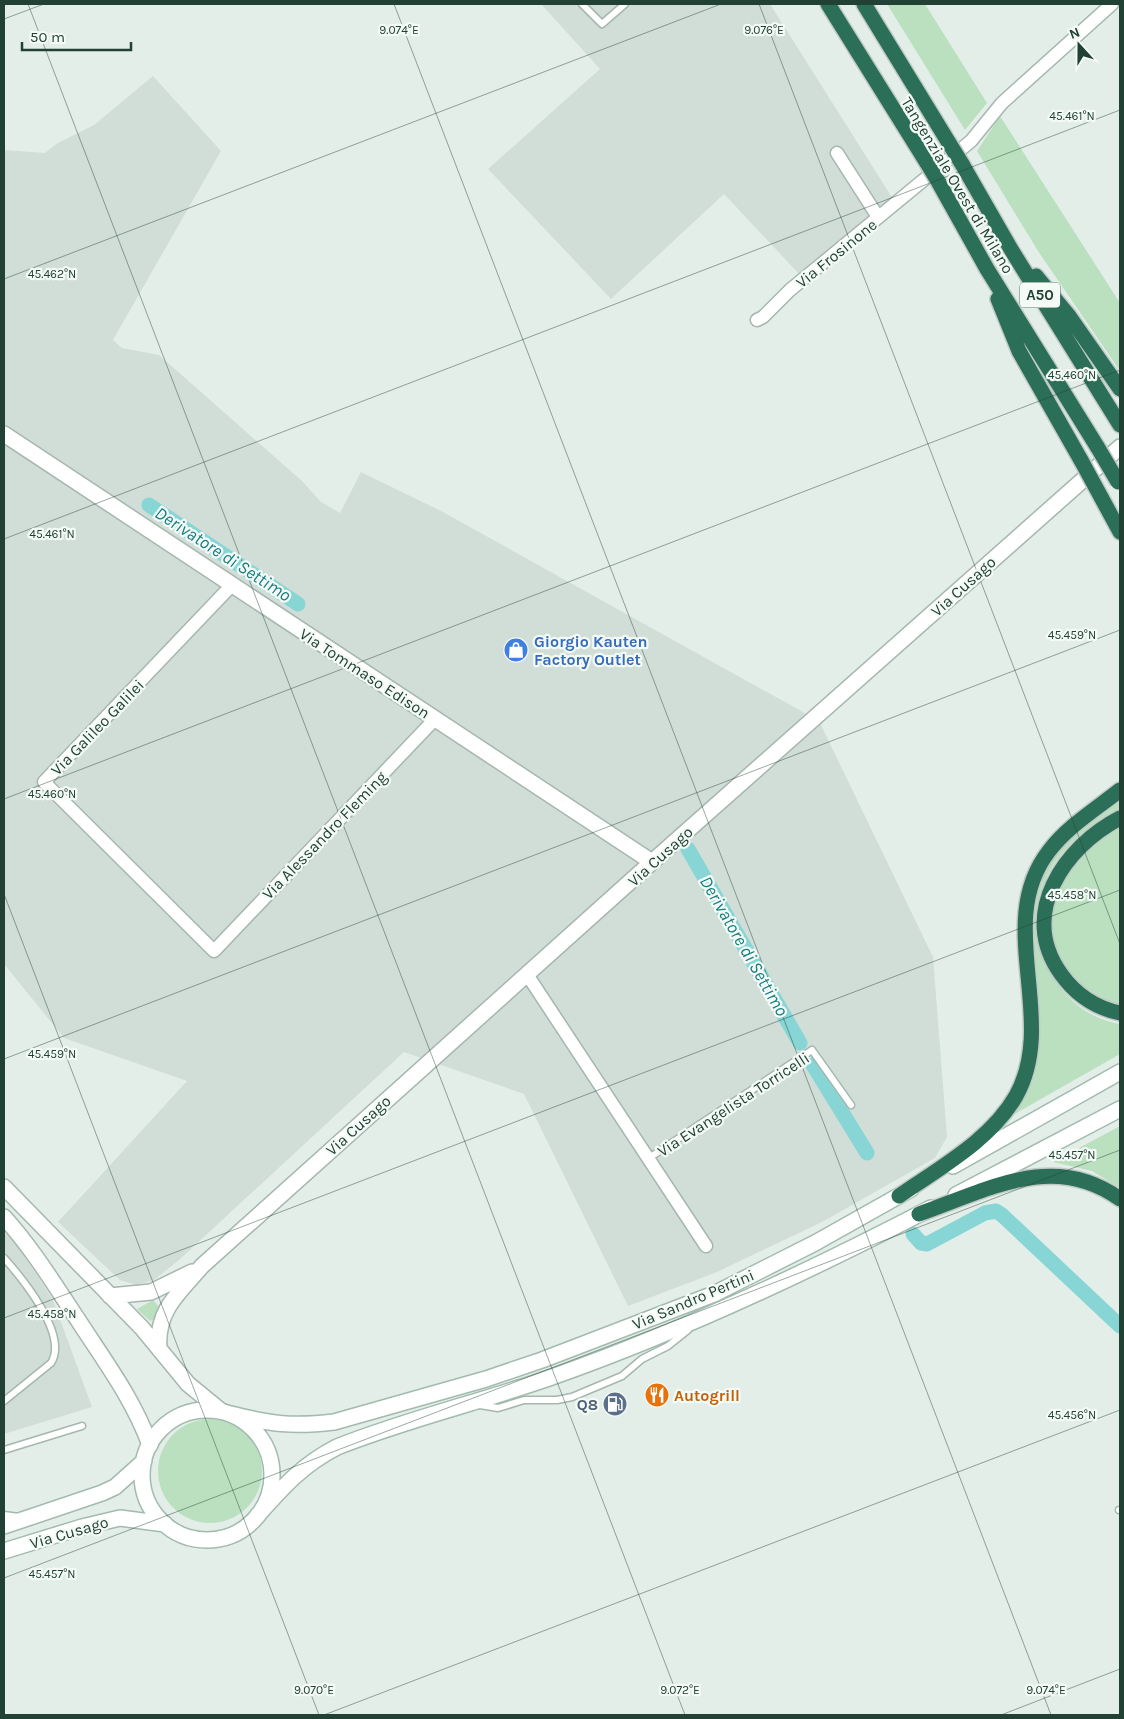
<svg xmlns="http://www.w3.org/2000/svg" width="1124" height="1719" viewBox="0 0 1124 1719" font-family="Karla,sans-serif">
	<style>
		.built { fill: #d1ded7 }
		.green { fill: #bbe0c0 }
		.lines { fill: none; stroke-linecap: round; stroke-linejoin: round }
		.canal { stroke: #88d5d6; stroke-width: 15 }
		.service-casing { stroke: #a5b7ae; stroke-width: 9 }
		.minor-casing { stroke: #a5b7ae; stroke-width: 15 }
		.tertiary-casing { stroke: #a5b7ae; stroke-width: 18 }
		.secondary-casing { stroke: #a1bbae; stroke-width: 18 }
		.motorway-casing { stroke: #c1cac6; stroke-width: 18 }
		.service { stroke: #fff; stroke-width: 6 }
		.minor { stroke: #fff; stroke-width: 12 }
		.tertiary { stroke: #fff; stroke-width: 15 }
		.secondary { stroke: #fff; stroke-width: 15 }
		.motorway { stroke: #2b6f58; stroke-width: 15 }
		.motorway-bridge-casing { stroke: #c1cac6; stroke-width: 18; stroke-linecap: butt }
		.motorway-bridge { stroke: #2b6f58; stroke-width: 15 }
		.ticks { fill: none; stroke: #214134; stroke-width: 1; stroke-opacity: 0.45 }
		.labels { text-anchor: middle; stroke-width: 4.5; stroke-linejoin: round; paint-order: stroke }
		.shield { fill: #f4faf6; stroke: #60786e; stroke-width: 1 }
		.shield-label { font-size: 15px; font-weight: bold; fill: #214134 }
		.street-label { font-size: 16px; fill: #214134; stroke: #f4faf6 }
		.shop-label { font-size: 16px; font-weight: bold; fill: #366cbe; stroke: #f4faf6; text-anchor: start }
		.food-label { font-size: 16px; font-weight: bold; fill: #c56008; stroke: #f4faf6; text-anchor: start }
		.service-label { font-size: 16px; font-weight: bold; fill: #4e5e75; stroke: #f4faf6; text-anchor: end }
		.water-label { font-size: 18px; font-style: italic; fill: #177e82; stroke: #f4faf6 }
		.ticks-label { font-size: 12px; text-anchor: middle; fill: #214134; stroke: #f4faf6; stroke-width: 4.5; stroke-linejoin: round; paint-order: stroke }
	</style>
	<rect width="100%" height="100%" fill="#e3eee8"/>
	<!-- built -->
	<path class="built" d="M541,4H770L893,199L800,275L724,194L611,299L488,169L600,69Z
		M153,76L221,151L113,340L122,348L159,355L302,481L321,502L340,513L361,472L443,512L819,721L933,957L947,1137L935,1158L822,1222L717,1272L628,1306L524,1094L404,1052L179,1260L154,1280L136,1285L120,1280L58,1222L187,1081L64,1038L4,964V150L45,153L56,144L94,125Z
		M4,1231L18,1246L53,1300L92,1407L4,1434Z"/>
	<!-- green -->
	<path class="green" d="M887,4H925L987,103L965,130Z
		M1000,116L1120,303V371L1038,251L977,151Z
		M1120,799V808C1096,821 1072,839 1056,861C1014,920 1048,1012 1120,1024V1054L1006,1119L1020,1100L1033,907C1045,848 1075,833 1120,799Z
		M1120,825V1007C1079,991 1046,961 1052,913C1054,900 1057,888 1064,876C1077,854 1099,838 1120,825Z
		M1120,1126V1188L1092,1171L1053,1162Z
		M153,1300L160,1308L153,1320L150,1321L137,1309Z
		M158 1471a52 52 0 1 1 104 0a52 52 0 1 1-104 0Z"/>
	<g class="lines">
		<!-- canal -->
		<path class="canal" d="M149,505L298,604
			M688,849L800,1043
			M813,1065L867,1153
			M913,1234L921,1243L927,1244L985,1213L996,1211L1002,1215L1120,1326"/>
		<defs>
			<path id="service" d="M582,4L602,24L625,4
				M649,1158L812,1050L851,1105
				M4,1258C22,1278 69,1335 51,1363L4,1401
				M480,1405L498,1408L524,1400H557L572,1397L622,1376L642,1359L668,1346L688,1330
				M4,1450L82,1426
				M1119,1510H1120
				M4,1515L19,1517"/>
			<path id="minor" d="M837,153L878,217
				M757,320L763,317L790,290L971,141L1002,103L1112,4
				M232,585L44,782L214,951L435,719
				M528,976L706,1246"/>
			<path id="tertiary" d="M4,434L652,862
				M4,1187L142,1328L188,1384L221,1411
				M4,1217C33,1249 56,1287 80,1323C106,1363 133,1399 150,1445
				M110,1296L151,1292L192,1272
				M159,1349C156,1310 179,1293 202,1266L652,862L1120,447"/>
			<path id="secondary" d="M953,1166L1120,1072
				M956,1195L1120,1109
				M142 1475a65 65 0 1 1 130 0a65 65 0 1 1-130 0Z
				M231,1414C270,1424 293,1427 334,1422L486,1379L542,1360L714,1294L815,1243L911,1189
				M257,1516C283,1487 302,1465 337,1447C407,1419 481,1402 552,1377C683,1331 808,1272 931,1208
				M4,1526L102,1493L115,1487L144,1461
				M4,1551L82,1527L120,1518L165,1524"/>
			<path id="motorway" d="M828,4L927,163
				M864,4L949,143
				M962,164L1012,251L1120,425
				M939,183L987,269L1098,448
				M1036,276L1069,316L1120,389
				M998,299L1019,351L1082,462
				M1101,497L1120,532
				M1120,818C1064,847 1018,914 1061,974C1076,995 1096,1008 1120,1013
				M899,1196C939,1168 991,1140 1016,1096C1059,1019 993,923 1049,851C1068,826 1096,809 1120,790
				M919,1214C988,1190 1053,1151 1120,1199"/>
		</defs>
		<!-- service casing -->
		<use href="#service" class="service-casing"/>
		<!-- minor casing -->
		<use href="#minor" class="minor-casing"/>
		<!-- tertiary casing -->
		<use href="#tertiary" class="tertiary-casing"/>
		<!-- secondary casing -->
		<use href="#secondary" class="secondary-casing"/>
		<!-- motorway casing -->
		<use href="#motorway" class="motorway-casing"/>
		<!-- service -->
		<use href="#service" class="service"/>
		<!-- minor -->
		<use href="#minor" class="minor"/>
		<!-- tertiary -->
		<use href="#tertiary" class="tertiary"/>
		<!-- secondary -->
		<use href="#secondary" class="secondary"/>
		<!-- motorway -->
		<use href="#motorway" class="motorway"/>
		<defs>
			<path id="motorway-bridge" d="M949,143L962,164
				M927,163L939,183
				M1098,448L1118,482
				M1082,462L1101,497"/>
		</defs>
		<!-- motorway-bridge casing -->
		<use href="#motorway-bridge" class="motorway-bridge-casing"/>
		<!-- motorway-bridge -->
		<use href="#motorway-bridge" class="motorway-bridge"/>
	</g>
	<!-- ticks -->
	<path class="ticks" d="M28,4L685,1715M394,4L1051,1715M759,4L1120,944M4,19L44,4M4,279L721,4M4,539L1120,110M4,799L1120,370M4,894L319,1715M4,1059L1120,630M4,1318L1120,890M4,1578L1120,1150M324,1715L1120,1410M1001,1715L1120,1669"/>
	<!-- icons -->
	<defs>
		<symbol id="shop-disc" viewBox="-11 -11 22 22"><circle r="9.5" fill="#3f7fe0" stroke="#f4faf6"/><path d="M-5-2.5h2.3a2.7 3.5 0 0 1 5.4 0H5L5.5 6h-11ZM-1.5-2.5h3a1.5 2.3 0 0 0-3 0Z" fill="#fff"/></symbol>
		<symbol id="restaurant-disc" viewBox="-11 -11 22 22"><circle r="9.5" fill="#e8710a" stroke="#f4faf6"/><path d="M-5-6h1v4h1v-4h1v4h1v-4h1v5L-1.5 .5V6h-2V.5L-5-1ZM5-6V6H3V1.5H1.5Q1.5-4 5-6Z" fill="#fff"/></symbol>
		<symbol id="fuel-disc" viewBox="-11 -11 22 22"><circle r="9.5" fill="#5c6f8a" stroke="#f4faf6"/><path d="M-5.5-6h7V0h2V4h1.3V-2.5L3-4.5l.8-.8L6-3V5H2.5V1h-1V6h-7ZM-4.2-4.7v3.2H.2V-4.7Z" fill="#fff"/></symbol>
	</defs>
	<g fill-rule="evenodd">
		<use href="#shop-disc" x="502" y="636" width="28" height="28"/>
		<use href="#restaurant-disc" x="643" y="1381" width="28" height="28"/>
		<use href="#fuel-disc" x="601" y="1390" width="28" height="28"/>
	</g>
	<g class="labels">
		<!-- shield labels -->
		<rect class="shield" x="1020" y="282.5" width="40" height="25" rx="4"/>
		<g class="shield-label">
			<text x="1040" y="300">A50</text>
		</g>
		<!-- street labels -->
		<g class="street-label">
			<text transform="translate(958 185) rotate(59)" y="6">Tangenziale Ovest di Milano</text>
			<text transform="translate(836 253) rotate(-39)" y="6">Via Frosinone</text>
			<text transform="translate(963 586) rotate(-42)" y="6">Via Cusago</text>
			<text transform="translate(365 673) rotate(33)" y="6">Via Tommaso Edison</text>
			<text transform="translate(97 727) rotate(-46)" y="6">Via Galileo Galilei</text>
			<text transform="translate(324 835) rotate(-46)" y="6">Via Alessandro Fleming</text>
			<text transform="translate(660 856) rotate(-42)" y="6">Via Cusago</text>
			<text transform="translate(733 1104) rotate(-33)" y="6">Via Evangelista Torricelli</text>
			<text transform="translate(358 1125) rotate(-42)" y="6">Via Cusago</text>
			<text transform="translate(693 1299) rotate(-23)" y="6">Via Sandro Pertini</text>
			<text transform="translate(69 1532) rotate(-16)" y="6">Via Cusago</text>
		</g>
		<!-- shop labels -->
		<g class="shop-label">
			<text x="534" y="647">Giorgio Kauten<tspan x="534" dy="18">Factory Outlet</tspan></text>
		</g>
		<!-- food labels -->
		<g class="food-label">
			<text x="674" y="1401">Autogrill</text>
		</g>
		<!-- service labels -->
		<g class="service-label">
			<text x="598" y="1410">Q8</text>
		</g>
		<!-- water labels -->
		<g class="water-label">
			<text transform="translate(223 554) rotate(33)" y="6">Derivatore di Settimo</text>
			<text transform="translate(744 946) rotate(60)" y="6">Derivatore di Settimo</text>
		</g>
	</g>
	<g class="ticks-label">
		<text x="399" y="34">9.074°E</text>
		<text x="764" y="34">9.076°E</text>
		<text x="1072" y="120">45.461°N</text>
		<text x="52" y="278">45.462°N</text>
		<text x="1072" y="379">45.460°N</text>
		<text x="52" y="538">45.461°N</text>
		<text x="1072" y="639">45.459°N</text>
		<text x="52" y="798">45.460°N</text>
		<text x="1072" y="899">45.458°N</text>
		<text x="52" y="1058">45.459°N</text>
		<text x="1072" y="1159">45.457°N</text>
		<text x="52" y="1318">45.458°N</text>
		<text x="1072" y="1419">45.456°N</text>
		<text x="52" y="1578">45.457°N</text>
		<text x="314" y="1694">9.070°E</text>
		<text x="680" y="1694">9.072°E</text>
		<text x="1046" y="1694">9.074°E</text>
	</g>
	<!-- border -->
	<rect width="1124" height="1719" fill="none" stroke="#214134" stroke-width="10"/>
	<!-- north arrow -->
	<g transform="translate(1079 45) rotate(339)" stroke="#f4faf6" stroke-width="4" paint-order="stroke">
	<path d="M0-4L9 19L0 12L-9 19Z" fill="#214134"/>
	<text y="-8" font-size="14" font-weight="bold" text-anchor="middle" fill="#214134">N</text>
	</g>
	<!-- scale -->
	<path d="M22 42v8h109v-8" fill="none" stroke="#214134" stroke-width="2.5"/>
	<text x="30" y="42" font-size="15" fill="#214134" stroke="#f4faf6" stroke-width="4" paint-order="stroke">50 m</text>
</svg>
